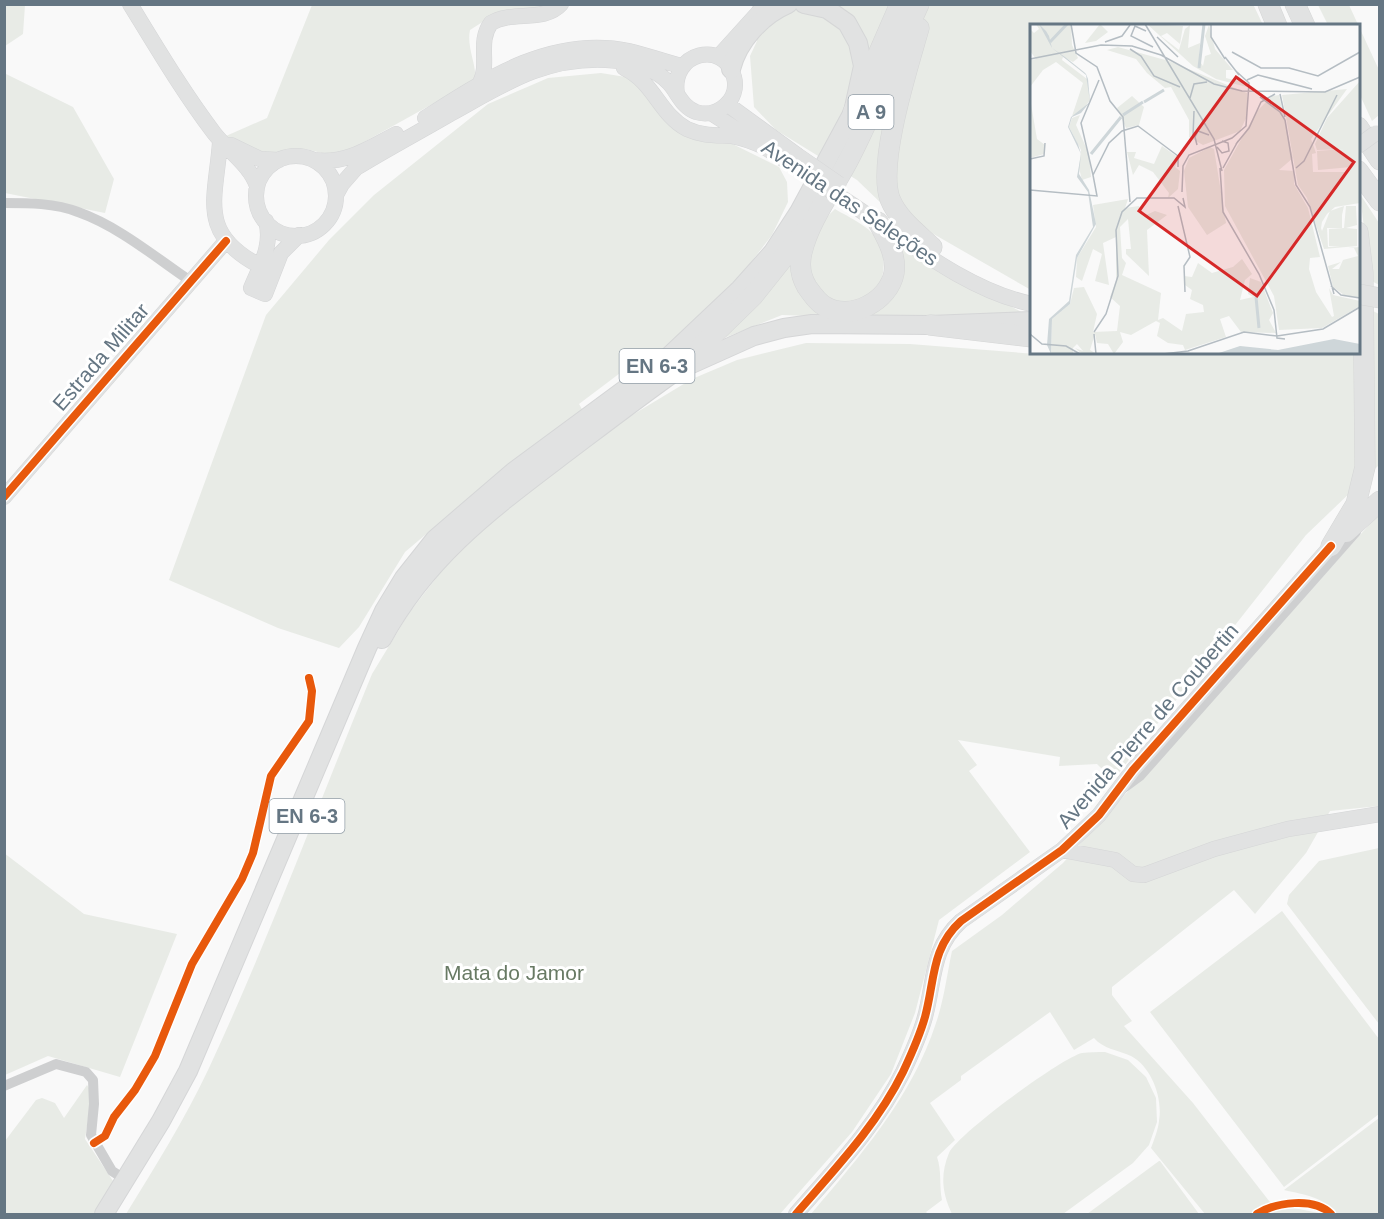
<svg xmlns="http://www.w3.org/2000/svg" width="1384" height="1219" viewBox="0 0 1384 1219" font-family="Arial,sans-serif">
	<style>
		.green { fill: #e8ebe6 }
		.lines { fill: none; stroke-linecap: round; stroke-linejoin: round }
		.secondary-casing { stroke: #d5d6d7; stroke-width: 16 }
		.primary-casing { stroke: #d5d6d7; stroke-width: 20 }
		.highway-casing { stroke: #d5d6d6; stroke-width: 21 }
		.street { stroke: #cecfd0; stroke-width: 10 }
		.secondary { stroke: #e1e2e2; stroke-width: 15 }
		.primary { stroke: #e1e2e2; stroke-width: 18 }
		.highway { stroke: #e1e2e2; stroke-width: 20 }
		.secondary-bridge-casing { stroke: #d5d6d7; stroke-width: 16; stroke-linecap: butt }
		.highway-bridge-casing { stroke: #d5d6d6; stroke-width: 21; stroke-linecap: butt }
		.secondary-bridge { stroke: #e1e2e2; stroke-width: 15 }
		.highway-bridge { stroke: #e1e2e2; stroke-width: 20 }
		.cycleway-casing { stroke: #fff; stroke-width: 11 }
		.cycleway { stroke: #e8590c; stroke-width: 8 }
		.labels { text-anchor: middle; stroke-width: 6; stroke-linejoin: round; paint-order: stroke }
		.shield { fill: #fff; stroke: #939fa8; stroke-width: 1.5 }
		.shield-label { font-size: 20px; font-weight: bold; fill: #657683 }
		.street-label { font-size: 21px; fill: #657683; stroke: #fff }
		.park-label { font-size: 21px; fill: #687a64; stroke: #fff }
		.inset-river { fill: none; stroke: #ced6d9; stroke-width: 3 }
		.inset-road { fill: none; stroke: #b5bdc3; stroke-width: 1.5 }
		.view { fill: #d62828; fill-opacity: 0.15; stroke: #d62828; stroke-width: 3 }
		.inset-edge { fill: none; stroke: #657683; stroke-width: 3 }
	</style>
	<rect width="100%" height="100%" fill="#f9f9f9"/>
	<!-- green -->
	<path class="green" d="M5,4L25,5L23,34L5,46Z
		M1253,4L1263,25L1032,26L1031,290L883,205L857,180L776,130L754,107L750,56L757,41L752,5Z
		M312,5H553L550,8L495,14L470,30C466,49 479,69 474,81L337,157L306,149L272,156L230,142L226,136L267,118Z
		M1318,5H1349L1379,70V115L1372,121L1359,93L1358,26L1328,25Z
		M4,73L73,107L114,179L105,213L5,193Z
		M601,73L638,79L686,121L779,167L787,182L788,202L772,235L729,291L649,361L644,355L579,404L583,411L482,487L405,552L359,627L339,648L278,628L169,580L266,315L329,240L374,195L488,104L548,78Z
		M1360,194L1379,223V285L1370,280Z
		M835,209C850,218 872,227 879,243C893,274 874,314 837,302C823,298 814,280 806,268C811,245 817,225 835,209Z
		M899,243L1023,313L922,320L782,315L719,340L791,259L822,312L896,291L904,274Z
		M1359,304L1379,314V465L1306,535L1113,780L1097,764L1059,766L1060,757L958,740L977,765L969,771L1030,852L939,920L915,1013L891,1074L852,1132L780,1214H126C155,1167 185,1119 209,1068C269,939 318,805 372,674L409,613L454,555L495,517L619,423L692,379L737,360L806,343L910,344L1036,354L1358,352Z
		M1379,514V806L1330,811L1306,853L1255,914L1234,890L1112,987V995L1132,1021L1124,1026L1193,1103L1276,1210L1294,1208L1324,1214H1205L1151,1148C1154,1140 1158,1130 1159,1121C1163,1099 1152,1067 1131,1056C1118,1050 1103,1049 1094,1038L1074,1050L1050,1012L961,1076V1080L930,1103L955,1140L937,1157C942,1171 939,1186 942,1200L926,1212L928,1214H811C860,1156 912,1097 936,1023C944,1000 947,974 952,951L1002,915L1063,863Z
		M1379,848V1024L1287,904L1289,895L1319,861Z
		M4,853L84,914L177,934L120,1077L48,1056L5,1075Z
		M1282,911L1379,1039V1114L1284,1187L1150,1012Z
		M1105,1052L1128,1060L1146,1077L1156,1098L1157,1122L1149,1145L1133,1163L1063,1214H952C942,1193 940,1175 949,1153C958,1134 1061,1058 1082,1053C1089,1052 1098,1052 1105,1052Z
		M87,1085L92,1092L85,1139L113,1181L96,1214H5V1141L36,1100L42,1098L55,1103L64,1118Z
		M1379,1118V1214H1337C1324,1197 1305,1195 1284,1190Z
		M1160,1161L1199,1214H1087L1159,1161Z"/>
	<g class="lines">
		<defs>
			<path id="secondary" d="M130,4C157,48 183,92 214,133C228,151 250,165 257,186
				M718,57L766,4
				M624,68C654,82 659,114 687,129C702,136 716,135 732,136C745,138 756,143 767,148
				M480,83C490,64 477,42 491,23C512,10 544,23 561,4
				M727,104L797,155
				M711,113L791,164
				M425,118C486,79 552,35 629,51C647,55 664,62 682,66
				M220,142C216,199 197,233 260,266
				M231,145L260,159L279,160
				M256 196a40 40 0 1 1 80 0a40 40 0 1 1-80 0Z
				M314,160C345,165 369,148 396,134
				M336,195L342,184L356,168C387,149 419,132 450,114C503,85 543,57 606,60C628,61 653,66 669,83C678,93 682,107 696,112C718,119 740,99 734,77C724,39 670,52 677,94
				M854,206C907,241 968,291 1032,304
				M266,221C273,245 260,266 251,288L265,294L281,253L299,235
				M4,497L226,241
				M1062,850L1115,860L1133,874L1144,875L1214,849L1288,829L1380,814
				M796,1214C834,1170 877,1125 903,1072C911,1055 920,1035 925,1017C935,980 931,948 961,921L1062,850L1099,815L1133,770L1331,546"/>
			<path id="primary" d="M731,69C738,41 762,15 788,4
				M382,639C425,560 485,514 555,461C595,431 635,400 676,371L754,336L784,328L812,324L930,325L1032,321
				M104,1214L161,1121L188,1071L367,648L384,611L404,578L435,539L513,472L666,359L740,289L773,252L799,212L853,112L863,66L858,43L847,23L827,9L804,4"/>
			<path id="highway" d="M1268,4L1277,26
				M1295,4L1305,26
				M919,28C908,67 877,163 890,199C898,219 917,233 932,247
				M853,112L900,4
				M1358,127L1380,160
				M1358,171L1380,201
				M878,222C886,237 897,255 894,273C889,301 851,321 826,307C818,303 812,294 807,287C801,277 799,264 802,252C810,218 836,186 851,155C876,106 896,54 919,4
				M930,325L1032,337
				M676,371L753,296L804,232
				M1346,532L1380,501
				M1331,546L1356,504L1365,467L1363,273L1358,232"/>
		</defs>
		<!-- secondary casing -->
		<use href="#secondary" class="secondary-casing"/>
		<!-- primary casing -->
		<use href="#primary" class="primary-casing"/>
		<!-- highway casing -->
		<use href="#highway" class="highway-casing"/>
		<!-- street -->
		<path class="street" d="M4,203C28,203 55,203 78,212C118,226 155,257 189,280
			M1125,787L1140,776L1356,532
			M4,1086L56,1064L86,1072L93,1080L94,1104L91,1135L112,1171L126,1180
			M94,1143L105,1136L114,1117L135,1090L155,1056L192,964L242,879L253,853L271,776L309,721L312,691L309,678
			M1257,1214C1276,1202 1314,1197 1331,1214"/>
		<!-- secondary -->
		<use href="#secondary" class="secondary"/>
		<!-- primary -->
		<use href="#primary" class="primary"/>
		<!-- highway -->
		<use href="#highway" class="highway"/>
		<defs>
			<path id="secondary-bridge" d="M1358,146L1376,133
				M797,155L839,184
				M791,164L854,206"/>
			<path id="highway-bridge" d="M1358,294L1380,298"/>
		</defs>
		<!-- secondary-bridge casing -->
		<use href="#secondary-bridge" class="secondary-bridge-casing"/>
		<!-- highway-bridge casing -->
		<use href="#highway-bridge" class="highway-bridge-casing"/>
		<!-- secondary-bridge -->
		<use href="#secondary-bridge" class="secondary-bridge"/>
		<!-- highway-bridge -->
		<use href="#highway-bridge" class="highway-bridge"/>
		<defs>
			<path id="cycleway" d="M4,497L226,241
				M94,1143L105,1136L114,1117L135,1090L155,1056L192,964L242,879L253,853L271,776L309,721L312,691L309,678
				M796,1214C834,1170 877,1125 903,1072C911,1055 920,1035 925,1017C935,980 931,948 961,921L1062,850L1099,815L1133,770L1331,546
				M1257,1214C1276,1202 1314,1197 1331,1214"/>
		</defs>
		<!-- cycleway casing -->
		<use href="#cycleway" class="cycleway-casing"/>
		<!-- cycleway -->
		<use href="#cycleway" class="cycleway"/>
	</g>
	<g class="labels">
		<!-- shield labels -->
		<g class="shield">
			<rect x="848.5" y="95" width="45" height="34" rx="4.5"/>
			<rect x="619.5" y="349" width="75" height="34" rx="4.5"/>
			<rect x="269.5" y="799" width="75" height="34" rx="4.5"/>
		</g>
		<g class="shield-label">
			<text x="871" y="119">A 9</text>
			<text x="657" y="373">EN 6-3</text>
			<text x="307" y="823">EN 6-3</text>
		</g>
		<!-- street labels -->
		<g class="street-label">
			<text transform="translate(850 203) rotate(34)" y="7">Avenida das Seleções</text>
			<text transform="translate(101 357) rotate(-49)" y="7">Estrada Militar</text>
			<text transform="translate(1148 726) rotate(-49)" y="7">Avenida Pierre de Coubertin</text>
		</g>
		<!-- park labels -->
		<g class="park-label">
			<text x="514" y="980">Mata do Jamor</text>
		</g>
	</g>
	<!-- overview -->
	<g transform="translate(1030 24)">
		<rect width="330" height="330" fill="#f9f9f9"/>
		<path d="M6,0H41L42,21L48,34L43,38L33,33L32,36L57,55L60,76L51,88L42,92L53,59L26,38L13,46L0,63V36L6,35L0,27V5L4,9L9,5ZM70,0L78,8L66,17L55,19ZM117,0L153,2L150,20L137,9L131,12L149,26L155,5L160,1L158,24L170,19L169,36L173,42L175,32L181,30L175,12L179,1L185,25L203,46H196V54L212,58L206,49L217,63L186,55L163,42ZM88,23L139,37L217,69V92L210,107L173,121L159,113V96L141,63L135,64L117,49L106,35L77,26ZM330,57V179L305,183L297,190L292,198L291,204L292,207L300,187L314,182L312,191V204H297L298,223H310L299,222V205L314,204L316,182H326L327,201L316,204L327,205V222L294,225L277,174L268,161L252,71L317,65L281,115L286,129L282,130L283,148H315L321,143L288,146L287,127L314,125L287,126L285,120L297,94ZM249,71L263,134L249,146L264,147V160L278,184L290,233L280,234L279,245L286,268L302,293L304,292L299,264L303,271L330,277V282L292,304L249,306L244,272L195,182L194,146L227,87L242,72ZM102,72L114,83L109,101L96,104L87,84ZM0,74L7,115L15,121L14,130L0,134ZM50,91L46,101L59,130L61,153L52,156L49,144L51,126L39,103L42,94ZM132,122L149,134L145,143L150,147L148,165L138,174L139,169L123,148L109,141L103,151L97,128H106L104,134L124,140ZM180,123L184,125L196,199L177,211L158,183L154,147L159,134ZM98,175L95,184L109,182L114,192L125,187L137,191L117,206L119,252L96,230V225H101L98,195L90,203L92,234L96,239L92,251L131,269L128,296L133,294L152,307L156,290L174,288L173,281L160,275L162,266L155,261L154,252L162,253L168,239L182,249L203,243L212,235L222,250L215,256L210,276L223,273L218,270L220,254L231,258L243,289L239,296L246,309L211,308L199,292L190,295L196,313L155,326L153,321L138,319L127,312L130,299L126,297L101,311L90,308L93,318L84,330L78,320L67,319L65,310L60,326L65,329L52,330L45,324L53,327L47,320L43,324V330H21L22,295L40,280L44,264L54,263L67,290L63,308L87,307L90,282L80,273L86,256V213L73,219L79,261L65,257L72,230L63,225L52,257L46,253L47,234L66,203L63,181ZM330,223V274L314,271L303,263L298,242L311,238L302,245H309L313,236L328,232L324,224H318Z" fill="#e8ebe6"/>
		<path d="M9,0L16,7L19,12L22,24L35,33L54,48L56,50L58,55L60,78L51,89L42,93L39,103L48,120L51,130L49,150L59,166L66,200L47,234L40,280L22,295L21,330L17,321L19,295L39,277L46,231L63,203L58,168L47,153L51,130L38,103L41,93L60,78L56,51L22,24ZM304,315L330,320V330H186L210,322L248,326Z" fill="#ced6d9"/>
		<path class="inset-river" d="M20,18L37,0M169,44L174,0M114,78L134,66M93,91L113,78M61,130L91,93M226,273L229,304"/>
		<path class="inset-road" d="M41,0L46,29L67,43L80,77L93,93L100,178M115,0L184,115L192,147M181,0V13L195,35M116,7L105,2L101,12L123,23M127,13L148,33M75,18L92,12L100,1M100,25L111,32L124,52L150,63M202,28L231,44H259L288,52L330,28M195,33L209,51M0,35L71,21L102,22L131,31L184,60L212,67L295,68L330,53M217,56L228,51L282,65M250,70L255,93M230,73L250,88L255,96M160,74L164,60L177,58M255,96L266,161L280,183L304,270M163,112L164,87M206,120L219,104L231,78L245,70M167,121L165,113L168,107L179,111M187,123L192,129L199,127L198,119L192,117M0,135L14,132L15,119M190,144L193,188L229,250L244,286L247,314L255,315M193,144L208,117M266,144L274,137L307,71M63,151L51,99L69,56M0,166L67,172L63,151L79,119L92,107L108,102L148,132V143M152,168L153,142L159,131L202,114L216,102L219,59L207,48M148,182L160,233L154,242L155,268M301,262L311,271L330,274M64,308L76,290L88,252L86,206L92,188L107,174H144L155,183L153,174M0,310L12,320L36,322L50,330M64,310L66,330M106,330H129M133,330L158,327L214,308L247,312L293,305L330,283"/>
		<path class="view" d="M206,53L324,138L227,272L109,187Z"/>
		<rect width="330" height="330" class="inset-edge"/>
	</g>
	<!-- border -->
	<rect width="1384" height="1219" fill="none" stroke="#657683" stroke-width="12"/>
</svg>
